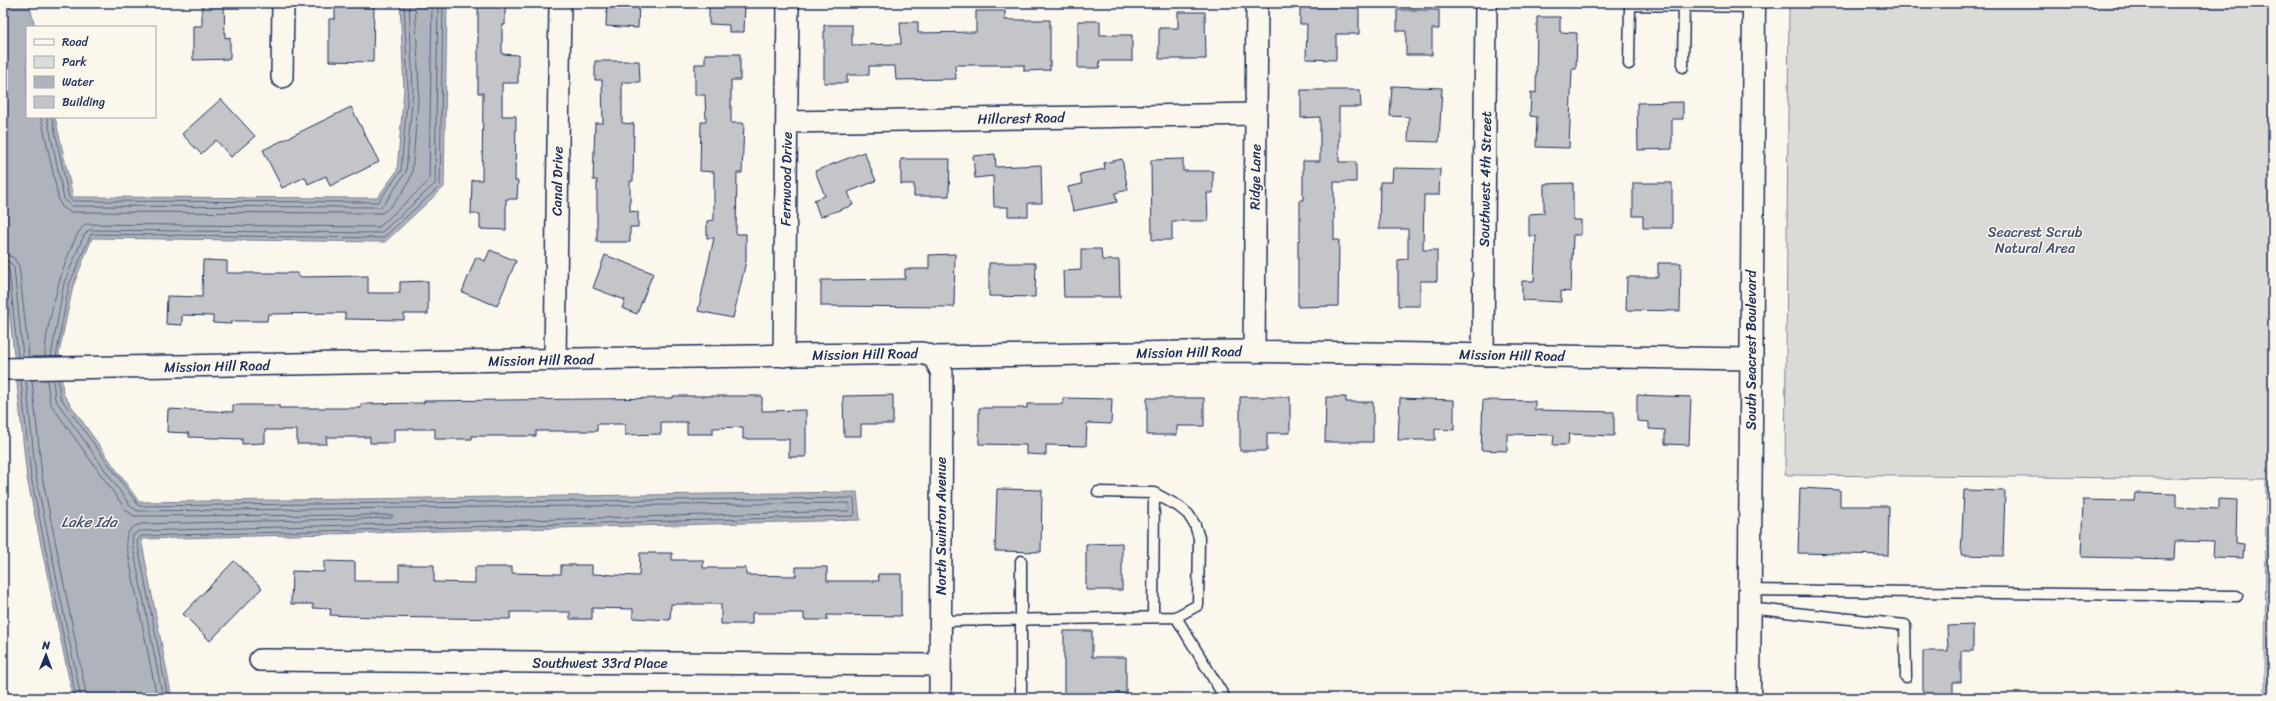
<svg xmlns="http://www.w3.org/2000/svg" width="2276" height="701" viewBox="0 0 2276 701" font-family="Sriracha,sans-serif">
	<style>
		.green { fill: #dadad7; stroke: #7a849a }
		.water { fill: #afb3bb; stroke: #747e96 }
		.lines { fill: none; stroke-linecap: round; stroke-linejoin: round }
		.shore { stroke: #566483; stroke-width: 1 }
		.building { fill: #c3c5c9; stroke: #1b2f5e }
		.lane-casing { stroke: #1b2f5e; stroke-width: 13 }
		.street-casing { stroke: #1b2f5e; stroke-width: 24 }
		.secondary-casing { stroke: #1b2f5e; stroke-width: 25 }
		.lane { stroke: #fbf7ec; stroke-width: 10 }
		.street { stroke: #fbf7ec; stroke-width: 21 }
		.secondary { stroke: #fbf7ec; stroke-width: 22 }
		.labels { text-anchor: middle; stroke-width: 3; stroke-linejoin: round; paint-order: stroke }
		.street-label { font-size: 14px; fill: #1b2f5e; stroke: #fbf7ec }
		.park-label { font-size: 14px; fill: #415176; stroke: #fbf7ec }
		.water-label { font-size: 15px; font-style: italic; fill: #47577a; stroke: #fbf7ec }
	</style>
	<rect width="100%" height="100%" fill="#fbf7ec"/>
	<filter id="ink" filterUnits="userSpaceOnUse"><feTurbulence type="fractalNoise" baseFrequency=".025" numOctaves="2"/><feDisplacementMap in="SourceGraphic" scale="8" xChannelSelector="R" yChannelSelector="G"/><feConvolveMatrix kernelMatrix="1 2 1 2 8 2 1 2 1" color-interpolation-filters="sRGB"/></filter>
	<g filter="url(#ink)">
		<!-- green -->
		<path class="green" d="M1789,3H2273V698H2265L2266,479L1785,475Z"/>
		<!-- water -->
		<path class="water" d="M3,3H29L35,27H27V117H55L73,197L377,198L397,171L404,89L400,3H447L444,187L385,242L92,238L73,286L59,353L63,394L139,502L857,492L860,520L141,539L172,698H73L27,478L3,251Z"/>
		<g class="lines">
			<!-- shore -->
			<path class="shore" d="M41,117L59,201L62,207L70,212L382,213C393,207 409,185 412,173L419,89L415,3
				M47,117L64,199L72,206L380,207L385,203L406,172L413,89L409,3
				M52,117L69,198L73,201L378,202L401,171L408,89L404,3
				M3,254L13,257L19,266L29,357
				M3,260L10,262L14,268L23,357
				M3,265L9,269L18,357
				M45,357C43,335 68,235 86,224L379,227L429,181L432,3
				M51,357L64,283L84,235L89,230L381,233L435,184L438,3
				M56,357L69,285L91,234L383,238L440,186L443,3
				M21,380L31,477L76,698
				M26,380L36,477L81,698
				M32,380L42,476L87,698
				M47,380L50,403L126,510L134,516L393,515L391,518L142,524C131,526 126,532 126,543L157,698
				M53,380L55,399L131,507L138,511L849,503L850,510L848,511L139,531L133,535L132,542L163,698
				M58,380L60,397L139,506L854,498L855,514L853,516L141,536L137,541L168,698"/>
		</g>
		<!-- building -->
		<path class="building" d="M202,3H224L225,38L230,37V59L193,60V26H202Z
			M335,3H374L373,62L329,61V19H335Z
			M478,3H505V25H502V54L518,55V83H502V116H516L515,181H518L517,199H506V230L480,229V214H471L472,180H482L483,93H478Z
			M607,3H639L638,28L606,26Z
			M709,3H745L744,32H729V25L709,24Z
			M1300,3H1359V34H1336V60L1306,59L1307,24H1300Z
			M1397,10H1439V29H1432V55H1406V31H1397Z
			M976,11H1005V20H1050V70L1024,71V65H955L956,79L896,80L895,66H869V75H847V83H824V25H852V45L901,44L900,22H918V33L976,32Z
			M1178,12H1205L1206,59H1159V28H1178Z
			M1537,17H1560V32L1577,33L1576,69H1572L1569,148L1536,147L1537,117L1530,116L1531,92L1536,93Z
			M1078,21H1100V35H1132V61H1099L1100,68H1078Z
			M705,54H740V80H731V123H744L742,173H737L736,234H746V261L733,318L698,311L714,238H707V221L714,220V172L700,171L701,122H706L705,95H695V64H705Z
			M595,61H639L640,82H622V123L634,124L633,181H630V211L638,212V227H630V242H597V180H593L595,123H603L602,80H595Z
			M1392,86L1442,88L1439,142L1408,141L1409,117L1390,116Z
			M1301,90H1360L1361,107H1339V162H1356V182H1334V240H1339L1338,306L1298,307V240H1300V200H1303V161H1320V117L1301,118Z
			M221,99L255,136L231,157L216,140L201,154L182,134Z
			M1683,102V119H1672V149L1638,150L1637,103Z
			M351,107L379,162L330,186L326,176L308,184L305,177L282,188L263,150Z
			M864,152L876,181L848,192L853,205L820,217L814,200L825,196L815,171Z
			M995,154L996,167L1041,165L1042,203H1028V216H1008V207H994L993,176L975,178L973,156Z
			M901,159H950L949,196H914V184H901Z
			M1122,159L1128,190L1115,193L1117,202L1073,211L1068,187L1082,184L1080,174L1105,169L1104,163Z
			M1183,159V171H1213V193H1207L1208,221H1172V240H1152L1151,160Z
			M1393,168L1440,169L1439,195H1424L1423,250H1437V281H1420V306H1398V260L1408,259V229H1379L1380,182H1392Z
			M1573,183V220H1581V235H1573L1571,292L1561,291V302L1522,300V281H1534L1536,236H1529V214L1544,213V184Z
			M1633,183H1672V228H1643V216H1633Z
			M1081,249H1101L1102,260H1119L1120,297H1064L1063,271L1081,270Z
			M490,250L516,261L497,306L462,292L476,257L485,261Z
			M955,254L954,307L821,306V280L905,279V269H929V255Z
			M605,255L653,273L637,314L622,308L625,300L593,288Z
			M203,260L227,261V273H298V277L368,276V293H400V282L428,281V314H404V320L345,319V313L268,314L267,321H231V324L213,323V316L182,315V325L166,324L167,296L202,297Z
			M989,263H1036L1035,297L989,296Z
			M1658,263H1681L1680,311L1626,310L1627,277H1658Z
			M893,395V424H861V436H844L843,396Z
			M1637,395L1691,397L1689,445L1665,444V430L1649,429V422L1637,421Z
			M673,396H762V411L806,410V457H789V439H743V427L713,428V434H687V422H661V434L625,435V424H597V431H536V436H472V439H435V429H394V443H370V437H326L327,444H297V430H265V443L242,444V439L189,437V433L167,432L168,409L233,412V405H279V408H361V404L424,403V401L673,398Z
			M1240,397H1290V433H1267V451H1240Z
			M1326,397H1346V402H1373V442H1325Z
			M1063,398L1112,399L1111,424L1087,423L1086,446L1046,445V455L1026,454V445L979,444V408H1027V404H1063Z
			M1147,398H1204V426H1177V435H1147Z
			M1400,398L1454,400V430L1435,429V440H1398Z
			M1483,400L1535,401V410L1614,412V436L1569,434L1568,445H1553L1554,435L1507,434V451L1481,450Z
			M1800,488L1840,490V506H1889L1888,555L1798,553Z
			M997,489L1042,490L1041,552L995,551Z
			M1964,490L2005,491L2003,556L1961,555Z
			M2135,493L2176,494V507L2219,509V499L2237,500L2236,543L2244,544L2243,558L2213,557L2214,542L2175,541L2174,559L2081,557L2083,500L2134,501Z
			M1122,543V590H1086V544Z
			M640,553H672V560H703V568H746V575L796,576V567H827V581H879L878,574H901V616L827,615V620H804V613H752V624H721V604H671L670,620L633,618V609L592,608V619H570V612H511L510,619L374,617L330,615L331,609L313,608V604H291L292,571L324,572V561L355,562V581H399V565H434V582L475,583V567H512V573L561,574V565H592V574L639,576Z
			M234,561L262,588L210,641L183,614Z
			M1973,625V651H1961V682H1953V698H1923V651H1948L1947,626Z
			M1064,631H1092V657H1126V694H1088L1087,698H1064Z"/>
		<g class="lines">
			<defs>
				<path id="lane" d="M1630,3V5L1753,7
					M1629,64L1630,5
					M1683,67L1684,3
					M1098,492L1154,493L1178,506L1188,514L1195,525L1199,538L1198,605L1176,617
					M1749,590L2237,596
					M1749,608L1905,625L1906,677
					M1153,617L1154,493
					M940,621L1176,617L1225,698
					M1021,698V561"/>
				<path id="street" d="M282,77L283,3
					M787,122L1256,114
					M1254,352L1257,3
					M1483,355L1486,3
					M784,356L788,3
					M934,357L942,373L940,698
					M555,360L560,3
					M3,369L922,353L934,357L1234,351L1751,359
					M260,660L940,665"/>
				<path id="secondary" d="M1749,698L1754,3"/>
			</defs>
			<!-- lane casing -->
			<use href="#lane" class="lane-casing"/>
			<!-- street casing -->
			<use href="#street" class="street-casing"/>
			<!-- secondary casing -->
			<use href="#secondary" class="secondary-casing"/>
			<!-- lane -->
			<use href="#lane" class="lane"/>
			<!-- street -->
			<use href="#street" class="street"/>
			<!-- secondary -->
			<use href="#secondary" class="secondary"/>
		</g>
	</g>
	<g class="labels">
		<!-- street labels -->
		<g class="street-label">
			<text transform="translate(1021 118) rotate(-1)" y="5">Hillcrest Road</text>
			<text transform="translate(1255 177) rotate(-89)" y="5">Ridge Lane</text>
			<text transform="translate(786 179) rotate(-89)" y="5">Fernwood Drive</text>
			<text transform="translate(1485 179) rotate(-89)" y="5">Southwest 4th Street</text>
			<text transform="translate(557 181) rotate(-89)" y="5">Canal Drive</text>
			<text transform="translate(1751 350) rotate(-90)" y="5">South Seacrest Boulevard</text>
			<text transform="translate(1189 352) rotate(-1)" y="5">Mission Hill Road</text>
			<text transform="translate(865 354) rotate(-1)" y="5">Mission Hill Road</text>
			<text transform="translate(1512 355) rotate(1)" y="5">Mission Hill Road</text>
			<text transform="translate(541 360) rotate(-1)" y="5">Mission Hill Road</text>
			<text transform="translate(217 366) rotate(-1)" y="5">Mission Hill Road</text>
			<text transform="translate(941 526) rotate(-90)" y="5">North Swinton Avenue</text>
			<text x="600" y="668">Southwest 33rd Place</text>
		</g>
		<!-- park labels -->
		<g class="park-label">
			<text x="2035" y="237">Seacrest Scrub<tspan x="2035" dy="16">Natural Area</tspan></text>
		</g>
		<!-- water labels -->
		<g class="water-label">
			<text x="89" y="527">Lake Ida</text>
		</g>
	</g>
	<!-- margin -->
	<rect width="2276" height="701" fill="none" stroke="#fbf7ec" stroke-width="16"/>
	<rect x="8" y="8" width="2260" height="685" fill="none" stroke="#1b2f5e" stroke-width="1.5" filter="url(#ink)"/>
	<!-- legend -->
	<rect x="26" y="26" width="130" height="92" fill="#fbf7ec" stroke="#a1a7b3"/>
	<rect x="34" y="39" width="20" height="6" fill="#fbf7ec" stroke="#a1a7b3"/>
	<text x="62" y="46" font-size="12" fill="#1b2f5e">Road</text>
	<rect x="34" y="56" width="20" height="12" fill="#dadad7" stroke="#a1a7b3"/>
	<text x="62" y="66" font-size="12" fill="#1b2f5e">Park</text>
	<rect x="34" y="76" width="20" height="12" fill="#afb3bb" stroke="#a1a7b3"/>
	<text x="62" y="86" font-size="12" fill="#1b2f5e">Water</text>
	<rect x="34" y="96" width="20" height="12" fill="#c3c5c9" stroke="#a1a7b3"/>
	<text x="62" y="106" font-size="12" fill="#1b2f5e">Building</text>
	<!-- north arrow -->
	<g transform="translate(46 655) rotate(1)" stroke="#fbf7ec" stroke-width="3" paint-order="stroke">
	<path d="M0-3L7 15L0 10L-7 15Z" fill="#1b2f5e"/>
	<text y="-6" font-size="11" font-weight="bold" text-anchor="middle" fill="#1b2f5e">N</text>
	</g>
</svg>
